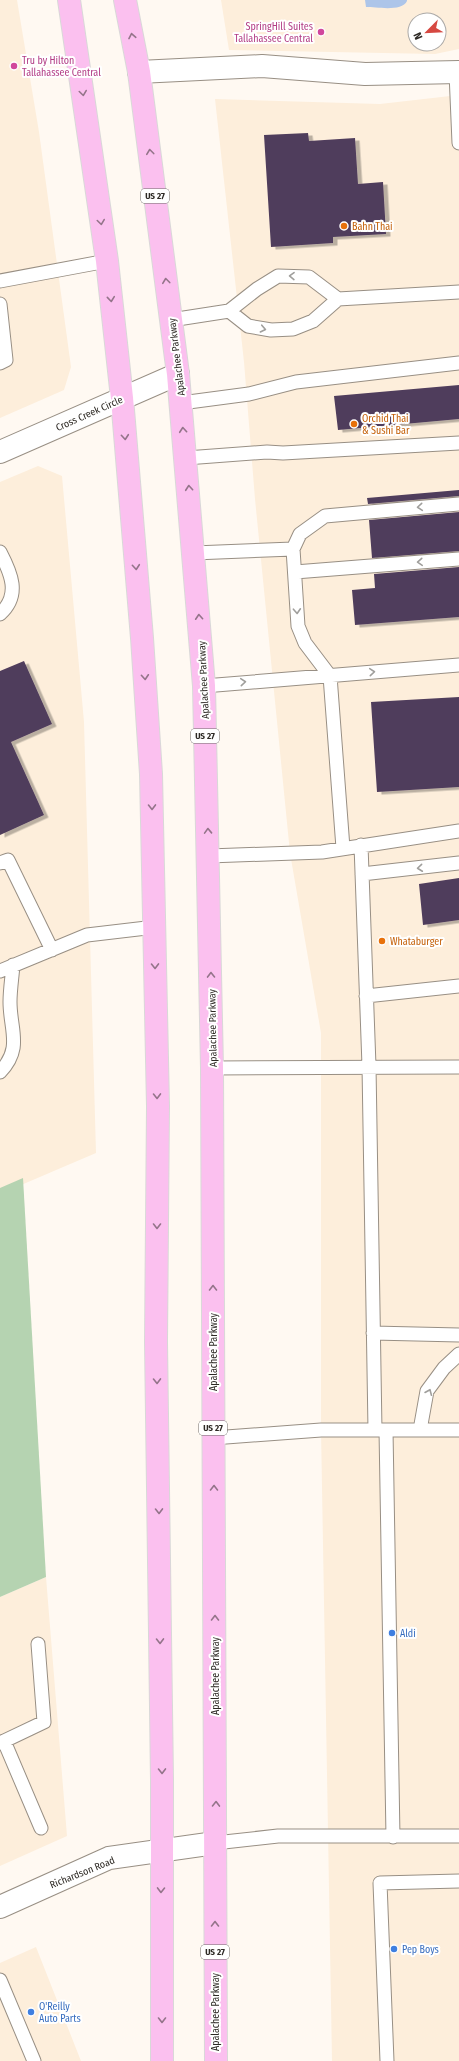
<svg xmlns="http://www.w3.org/2000/svg" width="459" height="2061" viewBox="0 0 459 2061" font-family="'Fira Sans Condensed',sans-serif">
	<style>
		.built { fill: #fdeedb; fill-rule: evenodd }
		.forest { fill: #b5d3b1 }
		.water { fill: #adc5e9 }
		.building { fill: #503d5c; filter: url(#shadow) }
		.lines { fill: none; stroke-linecap: round; stroke-linejoin: round }
		.lane-casing { stroke: #988f84; stroke-width: 15 }
		.street-casing { stroke: #988f84; stroke-width: 24 }
		.secondary-casing { stroke: #988f84; stroke-width: 24 }
		.primary-casing { stroke: #d9d8d8; stroke-width: 24 }
		.lane { stroke: #fff; stroke-width: 13 }
		.street { stroke: #fff; stroke-width: 22 }
		.secondary { stroke: #fff; stroke-width: 22 }
		.primary { stroke: #fbc0ef; stroke-width: 22 }
		.oneway { stroke: #94748a }
		.oneway2 { stroke: #a09f9c }
		.hotel-dot { fill: #d1479c; stroke: #fff; stroke-width: 1.5 }
		.food-dot { fill: #e8710a; stroke: #fff; stroke-width: 1.5 }
		.shop-dot { fill: #3f7fe0; stroke: #fff; stroke-width: 1.5 }
		.labels { text-anchor: middle; stroke-width: 4; stroke-linejoin: round; paint-order: stroke }
		.shield { fill: #fff; stroke: #6c6966; stroke-width: 1 }
		.shield-label { font-size: 9px; font-weight: bold; fill: #2d2924 }
		.hotel-label { font-size: 10px; fill: #b23c85; stroke: #fff; text-anchor: end }
		.food-label { font-size: 10px; fill: #c56008; stroke: #fff; text-anchor: start }
		.street-label { font-size: 10px; fill: #2d2924; stroke: #fff }
		.shop-label { font-size: 10px; fill: #366cbe; stroke: #fff; text-anchor: start }
	</style>
	<defs>
		<filter id="shadow"><feDropShadow dx="4.5" dy="2.5" stdDeviation="0" flood-color="#0004"/></filter>
	</defs>
	<rect width="100%" height="100%" fill="#fff9f2"/>
	<!-- built -->
	<path class="built" d="M0,0H17L39,132L71,367L64,390L0,418Z
		M221,0H459V49L435,54L229,50ZM415,20H439V44H415Z
		M459,95V2061H332L321,1430V1033L290,853L255,499L244,362L215,99L380,104Z
		M38,466L62,476L84,722L96,1153L0,1194V482Z
		M46,1577L67,1836L0,1866V1597Z
		M36,1947L81,2061H0V1963Z"/>
	<!-- forest -->
	<path class="forest" d="M23,1178L46,1577L0,1597V1188Z"/>
	<!-- water -->
	<path class="water" d="M365,0H407V1C402,12 377,7 366,7Z"/>
	<!-- building -->
	<path class="building" d="M308,133L309,141L355,138L358,184L383,182L386,234L333,237V243L271,247L264,135Z
		M459,385V419L338,430L334,396Z
		M459,490V496L368,504L367,498Z
		M459,512V551L372,558L369,520Z
		M459,567V617L355,625L352,590L375,588L374,574Z
		M24,661L52,724L11,742L44,815L0,835V671Z
		M459,697V787L377,792L371,702Z
		M459,878V920L423,925L419,884Z"/>
	<g class="lines">
		<defs>
			<path id="lane" d="M456,73L459,143
				M0,281L107,261
				M0,304L6,360L0,363
				M229,311L248,326L271,330L293,329L313,321L338,299L459,292
				M171,320L229,311L257,289L278,276L309,277L338,299
				M181,403L249,394L296,382L459,363
				M186,458L267,452L283,453L459,443
				M0,552C11,573 21,595 0,614
				M194,553L293,549
				M295,572L459,559
				M204,686L459,665
				M361,845L369,1066L375,1430
				M343,848L330,676L305,643L298,626L293,549L300,534L325,516L459,504
				M209,856L322,852L459,831
				M0,863L8,860L52,950
				M362,874L459,863
				M0,971L87,935L155,927
				M366,996L459,986
				M212,1068L459,1067
				M0,1072C23,1048 10,1030 10,1002C10,990 12,978 13,965
				M373,1333L459,1335
				M386,1430L393,1837
				M420,1430L427,1391L444,1368L459,1354
				M213,1438L321,1430H459
				M4,1741L41,1828
				M0,1743L44,1722L38,1644
				M215,1843L278,1836H459
				M0,1980L34,2061
				M387,2061L380,1883L459,1881"/>
			<path id="street" d="M0,452L178,374
				M0,1907L109,1858L215,1843"/>
			<path id="secondary" d="M139,72L262,66L365,74L459,72"/>
			<path id="primary" d="M69,0L107,261L122,398L142,638L151,774L158,1106L156,1342L162,1780V2061
				M125,0L139,72L178,374L204,686L212,1068L216,2061"/>
		</defs>
		<!-- lane casing -->
		<use href="#lane" class="lane-casing"/>
		<!-- street casing -->
		<use href="#street" class="street-casing"/>
		<!-- secondary casing -->
		<use href="#secondary" class="secondary-casing"/>
		<!-- primary casing -->
		<use href="#primary" class="primary-casing"/>
		<!-- lane -->
		<use href="#lane" class="lane"/>
		<!-- street -->
		<use href="#street" class="street"/>
		<!-- secondary -->
		<use href="#secondary" class="secondary"/>
		<!-- primary -->
		<use href="#primary" class="primary"/>
	</g>
	<!-- one-way arrows -->
	<defs><path id="oneway-chevron" d="M-2-3.5L2.5 0L-2 3.5" fill="none" stroke-width="1.6" stroke-linecap="round" stroke-linejoin="round"/></defs>
	<g class="oneway">
		<use href="#oneway-chevron" transform="translate(132 36) rotate(-101)"/>
		<use href="#oneway-chevron" transform="translate(83 93) rotate(82)"/>
		<use href="#oneway-chevron" transform="translate(150 152) rotate(-97)"/>
		<use href="#oneway-chevron" transform="translate(101 222) rotate(82)"/>
		<use href="#oneway-chevron" transform="translate(166 281) rotate(-97)"/>
		<use href="#oneway-chevron" transform="translate(111 299) rotate(84)"/>
		<use href="#oneway-chevron" transform="translate(183 430) rotate(-95)"/>
		<use href="#oneway-chevron" transform="translate(125 437) rotate(85)"/>
		<use href="#oneway-chevron" transform="translate(189 488) rotate(-95)"/>
		<use href="#oneway-chevron" transform="translate(136 567) rotate(85)"/>
		<use href="#oneway-chevron" transform="translate(199 617) rotate(-94)"/>
		<use href="#oneway-chevron" transform="translate(145 677) rotate(86)"/>
		<use href="#oneway-chevron" transform="translate(152 807) rotate(89)"/>
		<use href="#oneway-chevron" transform="translate(208 831) rotate(-92)"/>
		<use href="#oneway-chevron" transform="translate(155 966) rotate(89)"/>
		<use href="#oneway-chevron" transform="translate(211 975) rotate(-91)"/>
		<use href="#oneway-chevron" transform="translate(157 1096) rotate(89)"/>
		<use href="#oneway-chevron" transform="translate(157 1226) rotate(90)"/>
		<use href="#oneway-chevron" transform="translate(213 1288) rotate(-90)"/>
		<use href="#oneway-chevron" transform="translate(157 1381) rotate(89)"/>
		<use href="#oneway-chevron" transform="translate(214 1488) rotate(-90)"/>
		<use href="#oneway-chevron" transform="translate(159 1511) rotate(89)"/>
		<use href="#oneway-chevron" transform="translate(215 1618) rotate(-90)"/>
		<use href="#oneway-chevron" transform="translate(160 1641) rotate(89)"/>
		<use href="#oneway-chevron" transform="translate(162 1771) rotate(89)"/>
		<use href="#oneway-chevron" transform="translate(216 1804) rotate(-89)"/>
		<use href="#oneway-chevron" transform="translate(161 1890) rotate(91)"/>
		<use href="#oneway-chevron" transform="translate(215 1924) rotate(-90)"/>
		<use href="#oneway-chevron" transform="translate(162 2020) rotate(90)"/>
	</g>
	<g class="oneway2">
		<use href="#oneway-chevron" transform="translate(292 276) rotate(-179)"/>
		<use href="#oneway-chevron" transform="translate(263 329) rotate(12)"/>
		<use href="#oneway-chevron" transform="translate(420 507) rotate(175)"/>
		<use href="#oneway-chevron" transform="translate(420 562) rotate(176)"/>
		<use href="#oneway-chevron" transform="translate(297 611) rotate(87)"/>
		<use href="#oneway-chevron" transform="translate(372 672) rotate(-5)"/>
		<use href="#oneway-chevron" transform="translate(243 682) rotate(-5)"/>
		<use href="#oneway-chevron" transform="translate(420 868) rotate(174)"/>
		<use href="#oneway-chevron" transform="translate(429 1392) rotate(-67)"/>
	</g>
	<!-- markers -->
	<g class="hotel-dot">
		<circle cx="321" cy="32" r="4"/>
		<circle cx="14" cy="66" r="4"/>
	</g>
	<g class="food-dot">
		<circle cx="344" cy="226" r="4"/>
		<circle cx="354" cy="424" r="4"/>
		<circle cx="382" cy="941" r="4"/>
	</g>
	<g class="shop-dot">
		<circle cx="392" cy="1633" r="4"/>
		<circle cx="394" cy="1949" r="4"/>
		<circle cx="31" cy="2012" r="4"/>
	</g>
	<g class="labels">
		<!-- shield labels -->
		<g class="shield">
			<rect x="141" y="189" width="28" height="14" rx="3"/>
			<rect x="191" y="729" width="28" height="14" rx="3"/>
			<rect x="199" y="1421" width="28" height="14" rx="3"/>
			<rect x="201" y="1945" width="28" height="14" rx="3"/>
		</g>
		<g class="shield-label">
			<text x="155" y="199">US 27</text>
			<text x="205" y="739">US 27</text>
			<text x="213" y="1431">US 27</text>
			<text x="215" y="1955">US 27</text>
		</g>
		<!-- hotel labels -->
		<g class="hotel-label">
			<text x="313" y="30">SpringHill Suites<tspan x="313" dy="12">Tallahassee Central</tspan></text>
			<text x="22" y="64" text-anchor="start">Tru by Hilton<tspan x="22" dy="12">Tallahassee Central</tspan></text>
		</g>
		<!-- food labels -->
		<g class="food-label">
			<text x="352" y="230">Bahn Thai</text>
			<text x="362" y="422">Orchid Thai<tspan x="362" dy="12">&amp; Sushi Bar</tspan></text>
			<text x="390" y="945">Whataburger</text>
		</g>
		<!-- street labels -->
		<g class="street-label">
			<text transform="translate(176 357) rotate(-97)" y="4">Apalachee Parkway</text>
			<text transform="translate(89 413) rotate(-24)" y="4">Cross Creek Circle</text>
			<text transform="translate(203 680) rotate(-93)" y="4">Apalachee Parkway</text>
			<text transform="translate(212 1028) rotate(-91)" y="4">Apalachee Parkway</text>
			<text transform="translate(213 1352) rotate(-90)" y="4">Apalachee Parkway</text>
			<text transform="translate(215 1676) rotate(-90)" y="4">Apalachee Parkway</text>
			<text transform="translate(82 1872) rotate(-22)" y="4">Richardson Road</text>
			<text transform="translate(215 2012) rotate(-90)" y="4">Apalachee Parkway</text>
		</g>
		<!-- shop labels -->
		<g class="shop-label">
			<text x="400" y="1637">Aldi</text>
			<text x="402" y="1953">Pep Boys</text>
			<text x="39" y="2010">O'Reilly<tspan x="39" dy="12">Auto Parts</tspan></text>
		</g>
	</g>
	<!-- north arrow -->
	<g transform="translate(427 32) rotate(246)"><circle r="19" fill="#ffffff" stroke="#aba9a7"/>
	<path d="M0-3L7 15L0 10L-7 15Z" fill="#d64841"/>
	<text y="-6" font-size="11" font-weight="bold" text-anchor="middle" fill="#2d2924">N</text>
	</g>
</svg>
